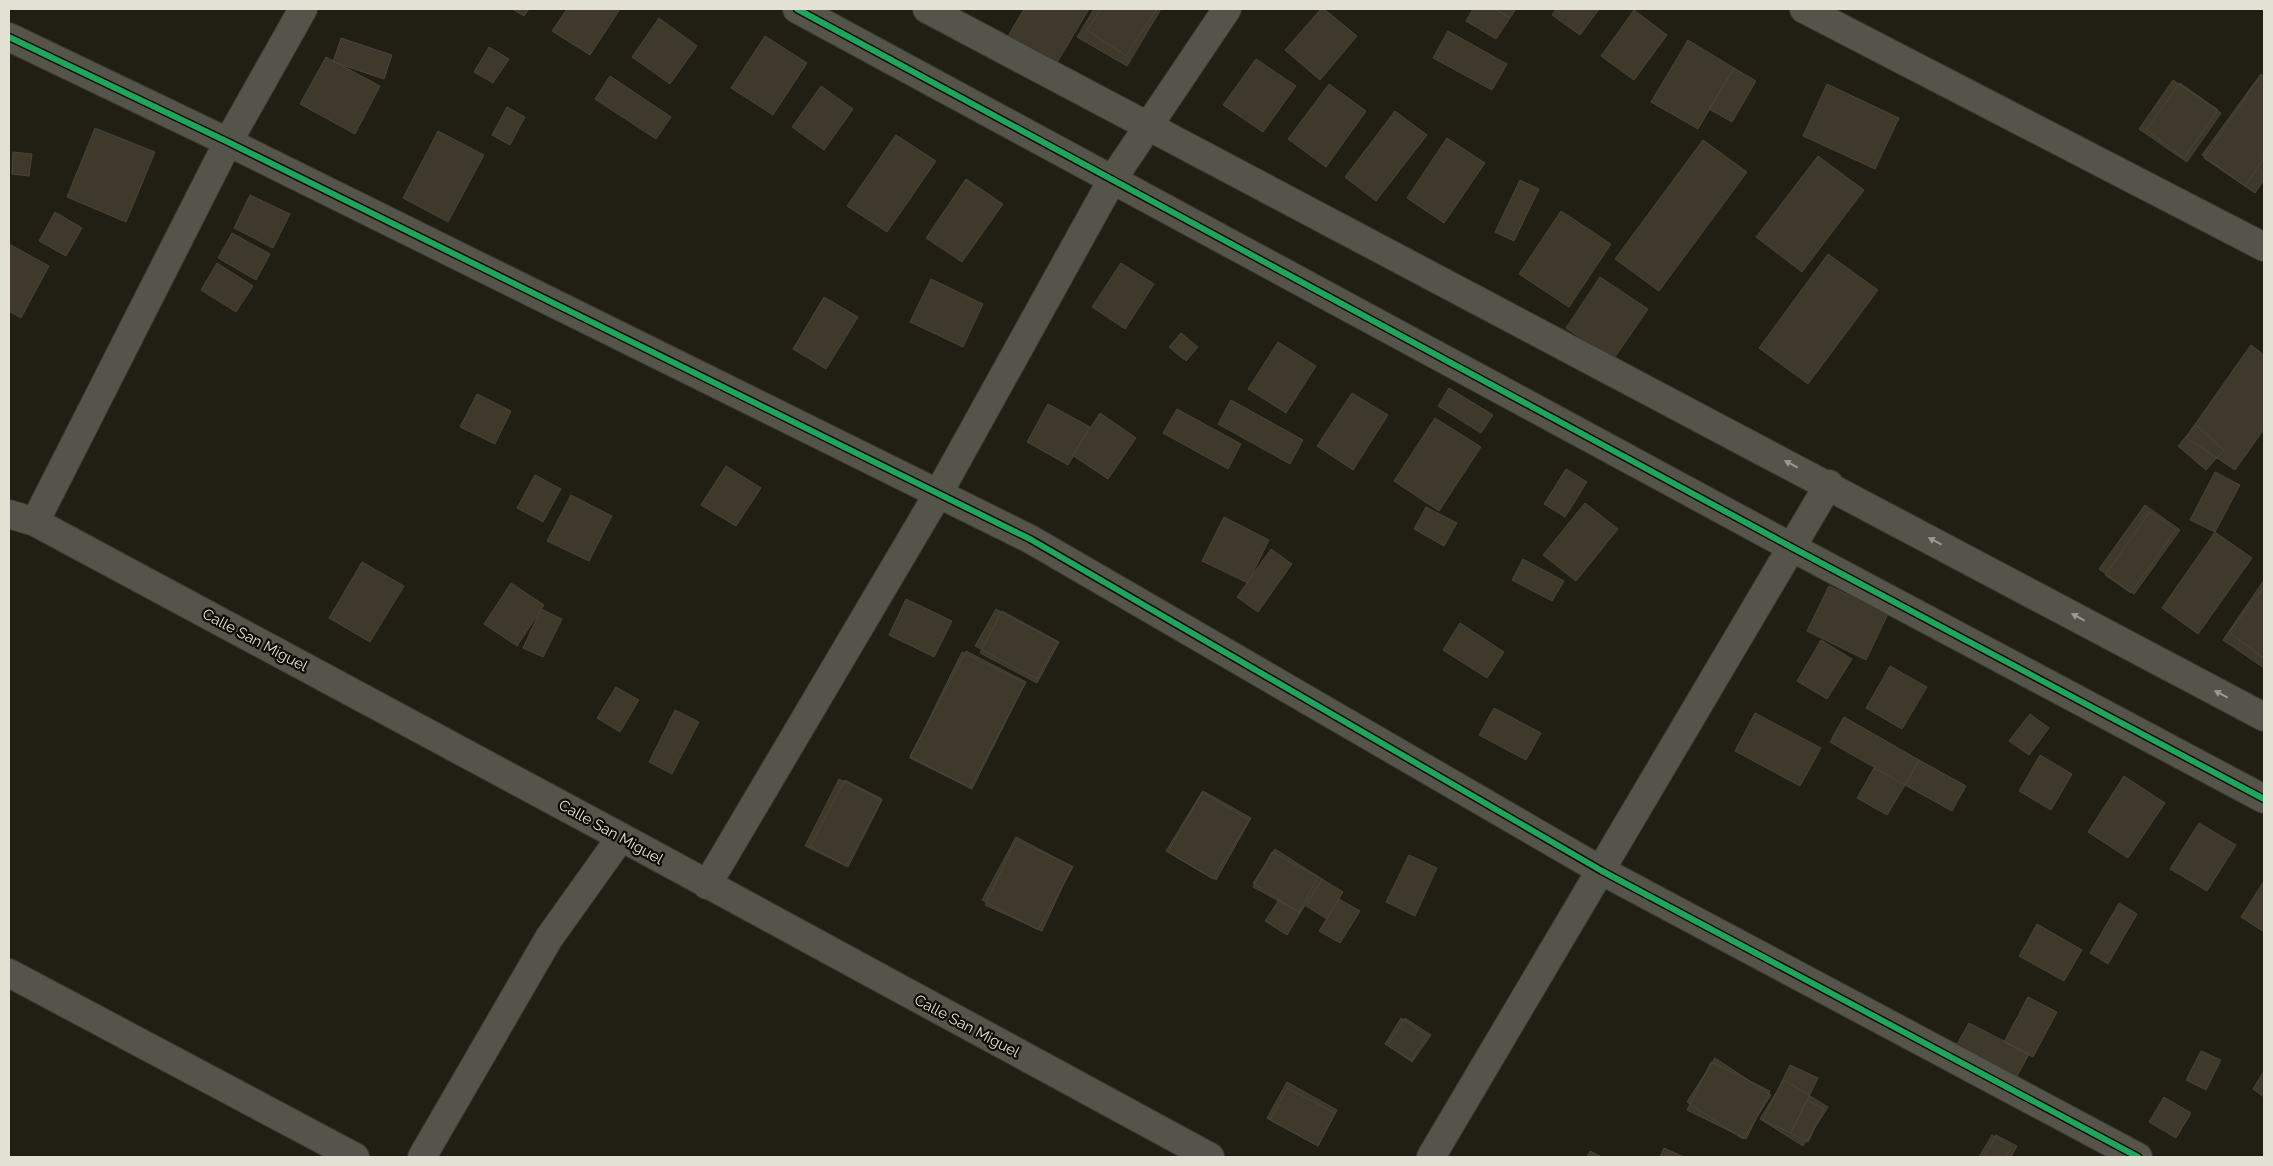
<svg xmlns="http://www.w3.org/2000/svg" width="2273" height="1166" viewBox="0 0 2273 1166" font-family="Raleway,sans-serif">
	<style>
		.building { fill: #3e392a; stroke: #48443b }
		.lines { fill: none; stroke-linecap: round; stroke-linejoin: round }
		.minor-casing { stroke: #3a382f; stroke-width: 30 }
		.minor { stroke: #55544a; stroke-width: 28 }
		.cycleway-casing { stroke: #0e0c04; stroke-width: 9 }
		.cycleway { stroke: #20a55d; stroke-width: 6 }
		.oneway { fill: #9c9a8f }
		.labels { text-anchor: middle; stroke-width: 4.5; stroke-linejoin: round; paint-order: stroke }
		.street-label { font-size: 15px; fill: #e3e1d4; stroke: #0e0c04 }
	</style>
	<rect width="100%" height="100%" fill="#211f13"/>
	<!-- building -->
	<path class="building" d="M512,9H529L524,16Z
		M567,9H620L590,55L552,31Z
		M1024,9H1089L1052,71L1004,43Z
		M1094,9H1161L1127,66L1077,37Z
		M1101,9H1157L1126,56L1087,30Z
		M1321,9H1324L1357,36L1320,80L1285,50Z
		M1473,9H1495L1510,18L1496,39L1466,21Z
		M1495,9H1516L1510,18Z
		M1556,9H1599L1580,35L1552,15Z
		M1634,10L1667,35L1634,80L1601,56Z
		M659,18L697,46L670,84L632,57Z
		M1448,31L1507,64L1492,90L1433,58Z
		M765,36L807,63L773,115L731,88Z
		M341,38L392,55L384,79L333,62Z
		M1688,40L1734,68L1698,129L1651,102Z
		M489,47L509,59L493,83L474,72Z
		M326,57L380,86L355,134L300,104Z
		M1256,59L1296,86L1263,132L1223,105Z
		M1734,68L1756,81L1732,122L1709,109Z
		M2261,74L2264,77V158L2245,186L2202,155Z
		M2261,75L2264,77V180L2255,193L2204,158Z
		M610,76L671,117L656,139L595,99Z
		M2173,80L2221,113L2187,162L2139,129Z
		M2180,83L2218,110L2184,158L2146,130Z
		M1329,84L1366,111L1326,167L1288,139Z
		M1827,84L1899,118L1875,169L1803,136Z
		M821,86L853,109L824,150L792,127Z
		M507,107L525,117L510,145L492,135Z
		M1395,111L1427,135L1376,201L1345,177Z
		M95,128L155,152L126,222L67,197Z
		M438,131L484,155L448,222L403,198Z
		M896,135L936,161L887,232L847,206Z
		M1447,138L1485,163L1444,223L1407,198Z
		M1703,140L1747,172L1659,291L1615,259Z
		M13,152L32,154L29,176L12,174Z
		M1818,156L1864,190L1802,272L1756,237Z
		M966,179L1003,204L962,262L926,238Z
		M1520,180L1539,189L1514,241L1495,232Z
		M250,195L290,214L273,248L234,228Z
		M1561,211L1611,244L1569,307L1519,274Z
		M55,212L82,228L66,256L39,241Z
		M232,233L270,254L256,280L218,258Z
		M9,244L49,266L21,318L9,311Z
		M1828,254L1878,290L1808,384L1759,348Z
		M217,263L253,286L236,312L201,290Z
		M1121,263L1154,284L1125,329L1092,307Z
		M1600,277L1648,309L1613,360L1566,328Z
		M931,279L983,304L963,347L910,322Z
		M824,297L858,317L826,369L793,349Z
		M1181,333L1198,347L1186,361L1169,347Z
		M1278,342L1316,366L1286,413L1248,389Z
		M2251,345L2264,355V429L2235,470L2186,437Z
		M1449,388L1493,415L1481,433L1438,406Z
		M1352,393L1388,415L1353,470L1317,446Z
		M477,394L511,411L495,444L460,427Z
		M1231,400L1303,440L1290,464L1218,424Z
		M1048,404L1090,427L1068,465L1027,442Z
		M1177,409L1241,444L1228,469L1163,433Z
		M1100,413L1136,438L1108,479L1072,455Z
		M1435,418L1481,447L1439,511L1394,481Z
		M2196,425L2224,450L2206,470L2178,446Z
		M726,466L761,488L736,526L701,505Z
		M1566,469L1587,482L1565,517L1544,504Z
		M2215,472L2240,485L2215,532L2190,520Z
		M535,475L561,489L543,522L517,508Z
		M571,495L612,516L589,561L547,541Z
		M1585,503L1618,529L1576,581L1543,555Z
		M2145,505L2180,530L2134,594L2099,569Z
		M1426,507L1457,523L1444,546L1414,529Z
		M2150,512L2176,530L2131,593L2105,575Z
		M1224,517L1269,540L1248,583L1202,561Z
		M2215,532L2252,558L2198,634L2162,608Z
		M1271,549L1292,564L1258,612L1237,597Z
		M1523,559L1564,581L1552,601L1512,580Z
		M362,562L404,586L370,642L329,618Z
		M2264,580V668L2223,640Z
		M511,583L544,605L517,646L484,624Z
		M1829,586L1888,614L1866,660L1807,631Z
		M2264,587V655L2262,657L2229,632Z
		M906,599L952,621L934,657L889,635Z
		M541,609L562,619L543,657L523,648Z
		M996,609L1057,642L1037,679L975,646Z
		M1002,611L1059,642L1037,683L980,653Z
		M1460,623L1504,652L1487,678L1443,650Z
		M1821,640L1852,659L1827,699L1797,681Z
		M966,651L1026,682L970,788L910,756Z
		M962,652L1025,683L972,789L910,758Z
		M1890,666L1927,687L1902,729L1866,708Z
		M616,687L639,700L620,732L597,718Z
		M1494,708L1541,733L1526,760L1479,735Z
		M675,710L699,722L672,774L649,762Z
		M1755,713L1821,748L1800,786L1735,751Z
		M2030,714L2049,728L2029,755L2009,741Z
		M1844,717L1919,760L1905,785L1830,742Z
		M2040,755L2072,774L2051,810L2019,791Z
		M1919,760L1966,786L1952,811L1905,785Z
		M1874,768L1905,785L1887,815L1857,798Z
		M2124,776L2165,803L2128,858L2088,832Z
		M839,779L882,800L848,867L805,846Z
		M845,780L882,799L846,866L810,846Z
		M1203,791L1251,818L1216,880L1168,852Z
		M1202,792L1249,820L1213,879L1166,851Z
		M2199,823L2236,845L2207,891L2170,869Z
		M1016,837L1073,867L1038,930L982,900Z
		M1016,840L1072,866L1042,931L985,905Z
		M1275,849L1322,879L1300,913L1253,883Z
		M1272,852L1318,877L1299,912L1253,887Z
		M1409,855L1437,868L1415,916L1386,902Z
		M1322,879L1343,892L1327,919L1306,906Z
		M2264,881V932L2241,917Z
		M1339,899L1360,911L1340,943L1319,931Z
		M1279,900L1300,913L1287,935L1265,921Z
		M2119,903L2137,914L2108,964L2090,953Z
		M2037,924L2082,950L2064,981L2019,956Z
		M2028,997L2057,1012L2033,1057L2004,1042Z
		M1401,1018L1427,1035L1412,1060L1385,1044Z
		M1405,1018L1431,1035L1412,1062L1387,1045Z
		M1969,1023L2029,1054L2017,1076L1957,1044Z
		M2201,1051L2221,1060L2206,1090L2186,1080Z
		M1715,1058L1771,1095L1743,1139L1687,1102Z
		M1711,1062L1770,1091L1746,1139L1687,1110Z
		M1790,1065L1818,1078L1791,1133L1763,1120Z
		M2264,1071V1097L2253,1089Z
		M1784,1080L1828,1107L1803,1146L1760,1119Z
		M1287,1082L1337,1110L1318,1146L1267,1118Z
		M1287,1088L1335,1113L1318,1146L1270,1120Z
		M2164,1097L2191,1113L2176,1138L2149,1122Z
		M1807,1100L1824,1109L1808,1142L1791,1133Z
		M1992,1135L2012,1146L2006,1157H1979Z
		M1996,1135L2017,1146L2011,1157H1984Z
		M1664,1148L1684,1157H1660Z
		M1590,1151L1602,1157H1587Z"/>
	<g class="lines">
		<defs>
			<path id="minor" d="M797,9L1793,548L2264,799
				M927,9C1371,247 1819,479 2264,717
				M1804,9L2264,247
				M9,37L228,142L1030,539L1602,871L2138,1157
				M9,514L35,522L621,837L1210,1157
				M35,522L228,142L303,9
				M707,885L938,494L1112,180L1227,9
				M9,973L355,1157
				M422,1157L549,938L621,837
				M1431,1157L1829,484"/>
		</defs>
		<!-- minor casing -->
		<use href="#minor" class="minor-casing"/>
		<!-- minor -->
		<use href="#minor" class="minor"/>
		<defs>
			<path id="cycleway" d="M797,9L1793,548L2264,799
				M9,37L228,142L1030,539L1602,871L2138,1157"/>
		</defs>
		<!-- cycleway casing -->
		<use href="#cycleway" class="cycleway-casing"/>
		<!-- cycleway -->
		<use href="#cycleway" class="cycleway"/>
	</g>
	<!-- one-way arrows -->
	<defs><path id="oneway-solid" d="M-6-.8H1V-3.2L6.5 0L1 3.2V.8H-6Z" transform="scale(1.25)"/></defs>
	<g class="oneway">
		<use href="#oneway-solid" transform="translate(1791 464) rotate(-152)"/>
		<use href="#oneway-solid" transform="translate(1935 541) rotate(-152)"/>
		<use href="#oneway-solid" transform="translate(2078 617) rotate(-152)"/>
		<use href="#oneway-solid" transform="translate(2221 694) rotate(-152)"/>
	</g>
	<g class="labels">
		<!-- street labels -->
		<g class="street-label">
			<text transform="translate(255 640) rotate(28)" y="5">Calle San Miguel</text>
			<text transform="translate(611 832) rotate(29)" y="5">Calle San Miguel</text>
			<text transform="translate(967 1026) rotate(28)" y="5">Calle San Miguel</text>
		</g>
	</g>
	<!-- border -->
	<rect width="2273" height="1166" fill="none" stroke="#e3e1d4" stroke-width="20"/>
</svg>
